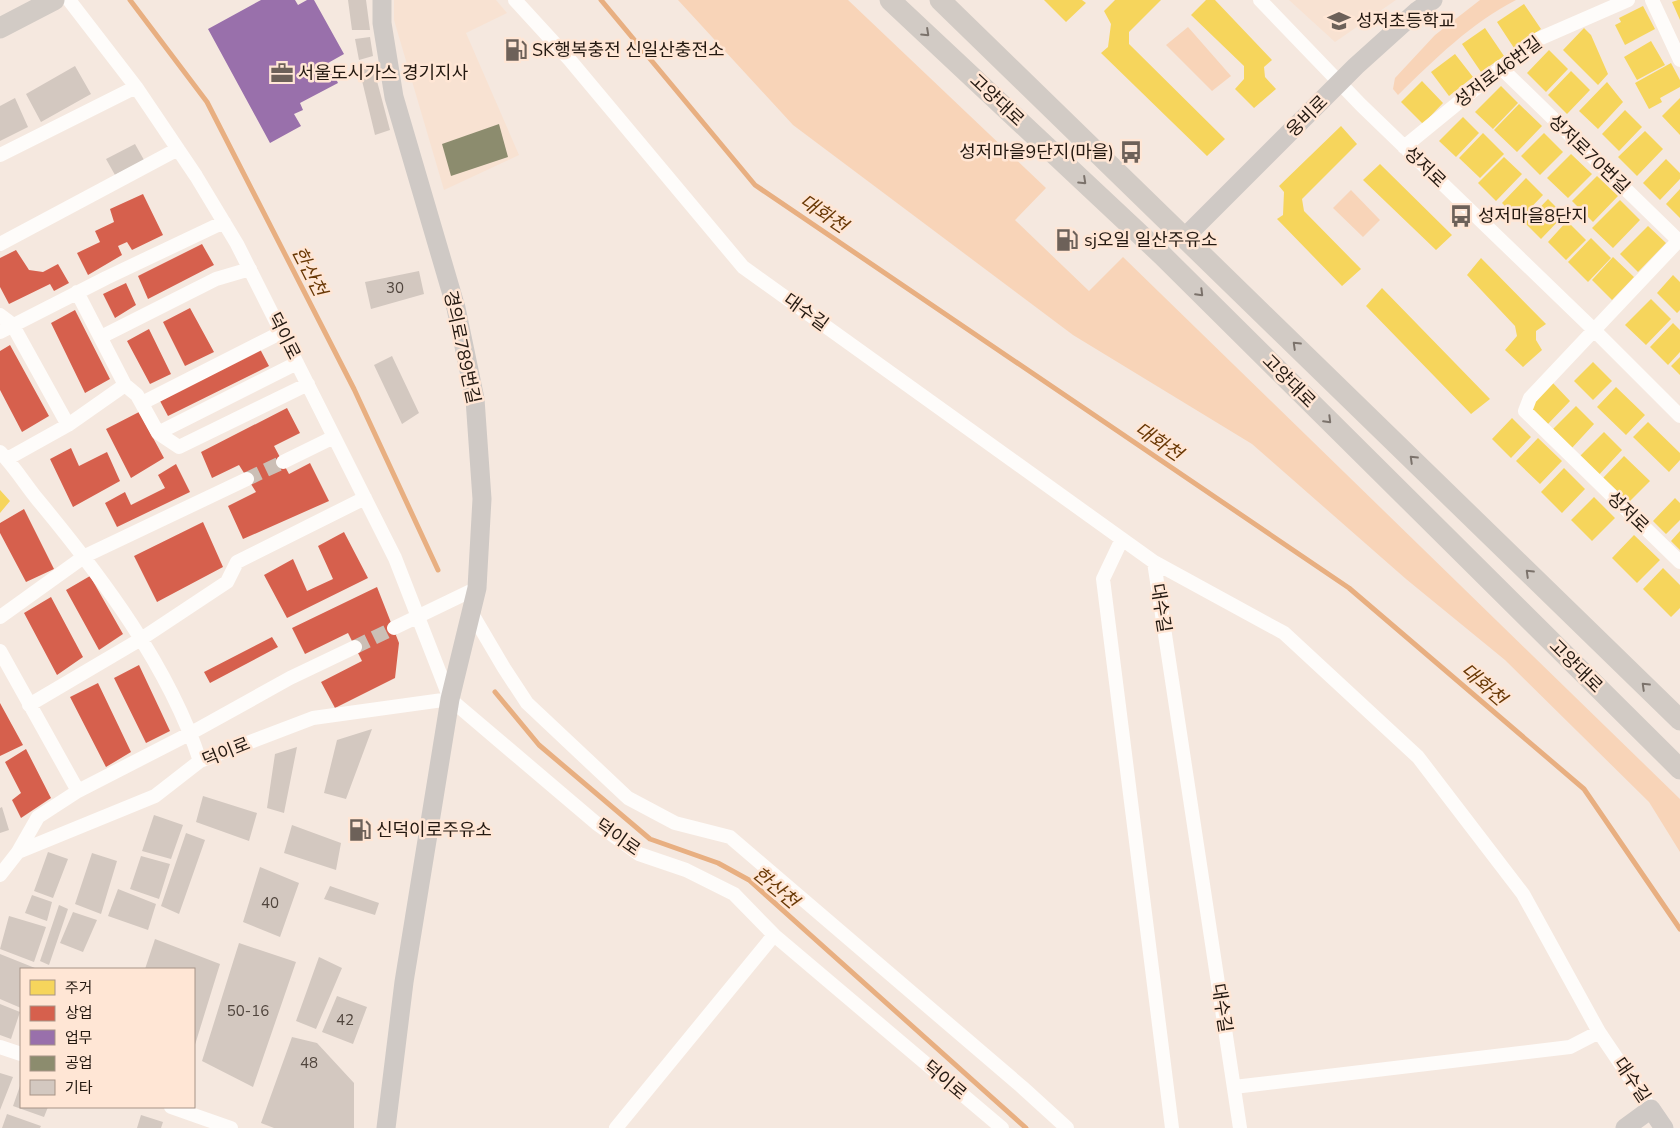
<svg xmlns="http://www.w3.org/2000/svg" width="1680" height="1128" viewBox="0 0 1680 1128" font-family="'Nunito Sans','Noto Sans KR',sans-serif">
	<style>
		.built { fill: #f8e2d2 }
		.green { fill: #f8d4b8 }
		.homes { fill: #f6d55c }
		.shops { fill: #d6604d }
		.offices { fill: #9970ab }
		.industry { fill: #8c8c6e }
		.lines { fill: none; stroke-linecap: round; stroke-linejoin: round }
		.stream { stroke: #e8af81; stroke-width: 5 }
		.building { fill: #d3c8c0 }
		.street-tunnel { stroke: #cbbfb6; stroke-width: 14; stroke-dasharray: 14 7; stroke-linecap: butt }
		.street { stroke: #fefcfa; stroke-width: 14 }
		.secondary { stroke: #cfc9c5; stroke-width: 19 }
		.primary { stroke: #d2cbc5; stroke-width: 21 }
		.oneway { stroke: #7b726b }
		.labels { text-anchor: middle; stroke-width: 5; stroke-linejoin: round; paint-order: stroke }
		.number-label { font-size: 15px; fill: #50453d }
		.poi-label { font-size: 18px; fill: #241911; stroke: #ffe6d5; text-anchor: start }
		.street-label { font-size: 18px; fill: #241911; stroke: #ffe6d5 }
		.water-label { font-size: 19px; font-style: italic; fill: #6a3906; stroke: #ffe6d5 }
	</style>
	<rect width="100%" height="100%" fill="#f5e8df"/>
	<!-- built -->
	<path class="built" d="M394,0H496L507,13L466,33L519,155L444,190L394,20Z
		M1289,0H1396L1335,42Z"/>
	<!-- green -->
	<path class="green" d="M678,0H848L1046,188L1015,220L1089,291L1123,257L1680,799V852L1649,802L1505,660L1406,579L1252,444L1073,335L793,125Z
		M1480,0H1516C1471,23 1435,59 1398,95L1393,89L1395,78L1435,35Z
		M1188,27L1231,76L1212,91L1166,45Z
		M1351,190L1380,220L1363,237L1333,208Z"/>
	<!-- homes -->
	<path class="homes" d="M1044,0H1082L1086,3L1066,22Z
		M1115,0H1161L1129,32V44L1225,139L1207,156L1101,53L1108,47L1111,24L1104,11Z
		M1206,0H1215L1272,60L1264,67L1265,77L1276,89L1254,108L1235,89L1244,79V66L1191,15Z
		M1678,0H1680V20L1672,2Z
		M1524,4L1541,29L1514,48L1497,22Z
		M1643,6L1655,29L1625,45L1615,25L1621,22L1619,18Z
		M1485,28L1504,56L1481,72L1462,44Z
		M1584,28L1591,35L1608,74L1598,85L1563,50Z
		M1651,41L1665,65L1637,80L1624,57Z
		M1549,50L1568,69L1546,92L1527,73Z
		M1455,54L1473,77L1449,96L1431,72Z
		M1671,63L1680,80V87L1660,98L1662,102L1649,109L1635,83Z
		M1571,71L1590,90L1567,114L1548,95Z
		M1422,81L1443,103L1423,124L1401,102Z
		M1607,82L1623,102L1598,129L1579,111Z
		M1501,86L1518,103L1493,129L1475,112Z
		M1680,98V135L1662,116Z
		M1519,104L1542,126L1517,152L1494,130Z
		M1625,110L1642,127L1619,151L1602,134Z
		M1463,117L1479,133L1456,157L1439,141Z
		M1341,126L1357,144L1302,199L1304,211L1361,269L1342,286L1277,219L1283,215L1284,192L1279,186Z
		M1645,131L1663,149L1637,176L1618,157Z
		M1483,133L1504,154L1480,178L1459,158Z
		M1544,133L1563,152L1540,175L1521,156Z
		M1571,154L1592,174L1568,198L1547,178Z
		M1504,157L1522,174L1496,201L1478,183Z
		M1666,159L1680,173V179L1660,200L1643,183Z
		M1380,164L1452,235L1436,250L1363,180Z
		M1597,176L1618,196L1593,222L1572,201Z
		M1526,178L1543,195L1519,220L1502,203Z
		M1680,189V218L1666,204Z
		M1548,199L1564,215L1541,239L1525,223Z
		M1620,200L1640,220L1613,248L1592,228Z
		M1567,221L1586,240L1566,260L1548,242Z
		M1648,226L1666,243L1638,272L1620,254Z
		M1591,238L1611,258L1588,282L1568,262Z
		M1613,257L1634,277L1612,300L1592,280Z
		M1481,258L1546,324L1536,331V340L1542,350L1523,367L1505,350L1517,336L1515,326L1467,275Z
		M1673,275L1680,282V310L1677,313L1657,293Z
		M1382,288L1490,399L1471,414L1366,306Z
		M1651,299L1671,319L1646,345L1625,325Z
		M1673,323L1680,330V352L1668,365L1650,347Z
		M1680,357V375L1671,366Z
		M1593,362L1612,381L1593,400L1574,381Z
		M1552,382L1570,401L1547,425L1528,407Z
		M1616,387L1645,415L1626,435L1597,407Z
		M1576,406L1594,424L1571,449L1552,430Z
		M1512,418L1531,437L1511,458L1492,439Z
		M1648,422L1680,453V460L1669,472L1633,437Z
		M1604,432L1622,450L1596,478L1577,459Z
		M1538,438L1562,461L1540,484L1516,461Z
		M1624,456L1650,481L1629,502L1603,478Z
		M1564,468L1585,489L1562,513L1541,492Z
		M0,490L10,501L0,513Z
		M1594,497L1615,518L1592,541L1571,520Z
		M1675,498L1680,503V520L1666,534L1653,521Z
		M1680,531V550L1671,541Z
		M1634,535L1660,560L1637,583L1612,558Z
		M1663,568L1680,585V608L1671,617L1643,589Z"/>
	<!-- shops -->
	<path class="shops" d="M143,194L163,235L132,250L127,242L118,246L122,255L88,275L77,253L100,242L95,231L114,222L110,209Z
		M202,244L214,265L148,299L138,276Z
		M16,250L29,270L43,272L58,264L69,283L54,291L50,284L9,304L0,287V258Z
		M126,283L136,305L115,318L103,294Z
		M190,308L214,352L185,366L163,322Z
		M75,310L110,379L85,393L51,323Z
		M149,329L171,374L150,384L127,341Z
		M10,345L49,416L22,432L0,390V351Z
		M260,349L269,366L168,416L160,401Z
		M287,408L300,433L274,446L289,474L310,463L329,501L243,539L228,506L256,492L239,465L212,478L201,452Z
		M139,412L164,458L131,478L106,429Z
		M71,448L79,466L107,452L120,481L73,507L50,459Z
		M176,464L190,492L117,527L105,503L125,492L131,505L165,488L158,475Z
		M24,509L54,569L26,582L0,533V523Z
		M203,522L223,567L157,602L134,556Z
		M344,532L368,578L287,618L264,575L293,559L307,591L333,579L318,546Z
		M90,576L123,634L99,650L66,590Z
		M377,587L399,643L395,678L335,708L321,682L362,661L348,633L305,654L292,628Z
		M51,597L83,657L57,675L24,613Z
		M272,637L278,647L210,683L204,672Z
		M139,665L170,731L146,743L114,678Z
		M98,683L131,752L106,767L70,697Z
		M0,703L23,745L0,756Z
		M26,749L51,798L21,818L12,800L21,793L5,762Z"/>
	<!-- offices -->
	<path class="offices" d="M261,0H295L298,5L307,0H314L344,54L328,63L338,83L300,103L303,110L294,114L301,126L270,143L208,29Z"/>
	<!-- industry -->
	<path class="industry" d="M499,124L508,157L451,176L442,144Z"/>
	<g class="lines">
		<!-- stream -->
		<path class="stream" d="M130,0L207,102L354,389L438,570
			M601,0L755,185L1349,588L1584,789L1680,929
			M495,692L539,745L650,839L718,863L749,880L1026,1128"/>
	</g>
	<!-- building -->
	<path class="building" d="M348,0H366L370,30H352Z
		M370,37L373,56L359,60L355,39Z
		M75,66L91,94L41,122L26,94Z
		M373,66L390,130L375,135L359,68Z
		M15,98L28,127L0,141V106Z
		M135,144L144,160L115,175L106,159Z
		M419,271L424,294L371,309L365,282Z
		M392,356L419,413L402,424L374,365Z
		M372,729L346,799L324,793L337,740Z
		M297,747L284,813L267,808L275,754Z
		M203,796L257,813L249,841L196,822Z
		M2,807L9,830L0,833V808Z
		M154,815L183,825L171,859L142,851Z
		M292,825L341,843L336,870L284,853Z
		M186,833L205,840L179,914L161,906Z
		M48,852L68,859L53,898L34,891Z
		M92,853L117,861L101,914L75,904Z
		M141,856L170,864L159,899L130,889Z
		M260,867L299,883L280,937L243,922Z
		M330,886L379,903L375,915L324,899Z
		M118,889L156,904L148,930L108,916Z
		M32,895L52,902L47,921L25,913Z
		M59,905L68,909L49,965L40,961Z
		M73,912L97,920L83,952L60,943Z
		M9,916L46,927L34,962L0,949Z
		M155,939L220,964L194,1048V969H145Z
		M239,943L296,962L253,1087L202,1061Z
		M0,954L35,968L21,969V1008L0,999Z
		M319,957L342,968L316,1029L296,1021Z
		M337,996L367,1007L353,1044L322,1032Z
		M0,1004L20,1012L11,1039L0,1035Z
		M292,1037L317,1043L354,1083V1128H274L261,1123Z
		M0,1073L13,1077L0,1110Z
		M21,1083V1107H48L44,1117L13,1106Z
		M7,1114L41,1126L40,1128H2Z
		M141,1115L163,1122L161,1128H137Z"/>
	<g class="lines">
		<!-- street-tunnel -->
		<path class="street-tunnel" d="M247,479L283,462
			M355,647L394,628"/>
		<!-- street -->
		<path class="street" d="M69,0L136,87L196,176L237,244L395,558L450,699L596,823L639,854L686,870L734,894L774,935L1002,1128
			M515,0L569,59L743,267L1154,562L1284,633L1418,757L1523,894L1599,1032L1651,1109
			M1260,0L1361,105L1593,329L1680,416
			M1652,0L1680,60
			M1500,67L1680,242
			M1404,147L1534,41L1628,0
			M0,155L136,87
			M1680,239L1530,398L1525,411L1680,562
			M0,244L178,149
			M77,292L125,385L137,395L158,433L179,447L308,384
			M0,315L12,324L68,425
			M0,332L106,278L224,222
			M101,337L216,279L250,269
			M142,403L282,332
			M158,433L297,363
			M0,452C14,466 25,484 38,500C101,576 169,666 200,761
			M7,459L68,425L125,385
			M283,462L334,437
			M1122,539L1103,579L1172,1128
			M1154,562L1240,1128
			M471,612L504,668L527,703L628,798L675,823L730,837L1022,1087L1067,1128
			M0,617L85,556L247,479
			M394,628L477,588
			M0,651L78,791
			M29,705L141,639L227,582L237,562L365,498
			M18,852L38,817L78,791L191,733L290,678L355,647
			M0,875L18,852L155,796L200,761L313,718L450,699
			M0,1047L21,1054
			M1234,1087L1570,1047L1599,1032
			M171,1107L231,1128
			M616,1128L774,935"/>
		<!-- secondary -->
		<path class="secondary" d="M382,0V23L394,97L456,308L475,399L482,499L477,588L450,699L404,982L386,1128
			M1185,237L1356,66L1417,11L1433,0
			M1625,1128L1651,1109L1664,1128"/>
		<!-- primary -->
		<path class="primary" d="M890,0L1162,255L1680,769
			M940,0L1680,720
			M0,28L54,0"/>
	</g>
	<!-- one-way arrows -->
	<defs><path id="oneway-chevron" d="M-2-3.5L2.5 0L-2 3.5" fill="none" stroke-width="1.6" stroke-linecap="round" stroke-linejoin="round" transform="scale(1.25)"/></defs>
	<g class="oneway">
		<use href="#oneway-chevron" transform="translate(926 33) rotate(43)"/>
		<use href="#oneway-chevron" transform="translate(1083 181) rotate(43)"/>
		<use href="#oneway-chevron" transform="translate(1200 293) rotate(45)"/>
		<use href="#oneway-chevron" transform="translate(1296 345) rotate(-136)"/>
		<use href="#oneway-chevron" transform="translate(1328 420) rotate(45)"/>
		<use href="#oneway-chevron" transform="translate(1413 459) rotate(-136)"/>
		<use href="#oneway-chevron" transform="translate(1529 573) rotate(-136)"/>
		<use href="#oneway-chevron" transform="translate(1645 686) rotate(-136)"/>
	</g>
	<!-- icons -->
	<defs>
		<symbol id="school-bare" viewBox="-9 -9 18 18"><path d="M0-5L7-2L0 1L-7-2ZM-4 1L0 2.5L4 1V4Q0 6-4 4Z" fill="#6d6159" stroke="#ffe6d5" stroke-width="2.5" paint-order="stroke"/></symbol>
		<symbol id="fuel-bare" viewBox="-9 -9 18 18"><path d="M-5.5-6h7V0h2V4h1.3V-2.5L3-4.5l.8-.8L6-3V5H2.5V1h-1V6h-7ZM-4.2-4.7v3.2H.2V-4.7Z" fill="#6d6159" stroke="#ffe6d5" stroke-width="2.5" paint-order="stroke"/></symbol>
		<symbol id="office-bare" viewBox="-9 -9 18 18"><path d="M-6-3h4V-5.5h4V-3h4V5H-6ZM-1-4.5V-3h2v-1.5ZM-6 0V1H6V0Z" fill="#6d6159" stroke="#ffe6d5" stroke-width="2.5" paint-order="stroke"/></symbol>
		<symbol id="bus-bare" viewBox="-9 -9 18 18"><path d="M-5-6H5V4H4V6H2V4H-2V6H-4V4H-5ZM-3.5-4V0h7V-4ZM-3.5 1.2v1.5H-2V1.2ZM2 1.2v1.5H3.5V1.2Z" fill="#6d6159" stroke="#ffe6d5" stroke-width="2.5" paint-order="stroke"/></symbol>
	</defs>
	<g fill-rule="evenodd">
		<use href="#school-bare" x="1323" y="5" width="32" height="32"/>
		<use href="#fuel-bare" x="500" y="34" width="32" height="32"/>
		<use href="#office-bare" x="266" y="57" width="32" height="32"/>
		<use href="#bus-bare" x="1115" y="136" width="32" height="32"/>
		<use href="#bus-bare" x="1445" y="200" width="32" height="32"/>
		<use href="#fuel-bare" x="1051" y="224" width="32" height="32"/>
		<use href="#fuel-bare" x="344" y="814" width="32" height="32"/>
	</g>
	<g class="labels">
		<!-- number labels -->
		<g class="number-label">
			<text x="395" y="293">30</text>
			<text x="270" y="908">40</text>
			<text x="248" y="1016">50-16</text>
			<text x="345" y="1025">42</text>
			<text x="309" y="1068">48</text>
		</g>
		<!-- poi labels -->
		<g class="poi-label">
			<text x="1356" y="27">성저초등학교</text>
			<text x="532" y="56">SK행복충전 신일산충전소</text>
			<text x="298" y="79">서울도시가스 경기지사</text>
			<text x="1114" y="158" text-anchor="end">성저마을9단지(마을)</text>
			<text x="1478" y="222">성저마을8단지</text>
			<text x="1084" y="246">sj오일 일산주유소</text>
			<text x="376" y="836">신덕이로주유소</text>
		</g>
		<!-- street labels -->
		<g class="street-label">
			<text transform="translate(1498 72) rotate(-37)" y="6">성저로46번길</text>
			<text transform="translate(997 100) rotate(43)" y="6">고양대로</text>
			<text transform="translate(1307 116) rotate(-45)" y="6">웅비로</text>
			<text transform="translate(1589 154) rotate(44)" y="6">성저로70번길</text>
			<text transform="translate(1425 167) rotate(44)" y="6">성저로</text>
			<text transform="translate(806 312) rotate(36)" y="6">대수길</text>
			<text transform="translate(284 336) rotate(63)" y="6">덕이로</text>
			<text transform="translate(462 347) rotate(78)" y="6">경의로789번길</text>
			<text transform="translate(1289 381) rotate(45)" y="6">고양대로</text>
			<text transform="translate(1628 512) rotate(44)" y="6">성저로</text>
			<text transform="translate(1161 608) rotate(81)" y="6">대수길</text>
			<text transform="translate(1576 666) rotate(45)" y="6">고양대로</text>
			<text transform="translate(226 752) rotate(-22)" y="6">덕이로</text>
			<text transform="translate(618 837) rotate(35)" y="6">덕이로</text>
			<text transform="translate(1222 1008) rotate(81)" y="6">대수길</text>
			<text transform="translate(945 1080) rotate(40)" y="6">덕이로</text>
			<text transform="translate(1632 1080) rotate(56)" y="6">대수길</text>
		</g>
		<!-- water labels -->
		<g class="water-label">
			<text transform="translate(824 213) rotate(34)" y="7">대화천</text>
			<text transform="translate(310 271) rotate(63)" y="7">한산천</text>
			<text transform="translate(1159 441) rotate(34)" y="7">대화천</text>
			<text transform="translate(1484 684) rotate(41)" y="7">대화천</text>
			<text transform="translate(776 887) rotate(40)" y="7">한산천</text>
		</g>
	</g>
	<!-- legend -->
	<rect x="20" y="968" width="175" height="140" fill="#ffe6d5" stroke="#a79487"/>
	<rect x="30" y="980" width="25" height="15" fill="#f6d55c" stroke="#a79487"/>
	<text x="65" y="993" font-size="15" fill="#241911">주거</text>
	<rect x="30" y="1006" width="25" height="15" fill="#d6604d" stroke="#a79487"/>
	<text x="65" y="1018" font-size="15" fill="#241911">상업</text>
	<rect x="30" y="1030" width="25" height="15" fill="#9970ab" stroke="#a79487"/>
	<text x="65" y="1043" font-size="15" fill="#241911">업무</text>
	<rect x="30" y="1056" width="25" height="15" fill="#8c8c6e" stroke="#a79487"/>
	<text x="65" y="1068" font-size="15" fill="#241911">공업</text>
	<rect x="30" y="1080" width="25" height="15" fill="#d3c8c0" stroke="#a79487"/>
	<text x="65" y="1093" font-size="15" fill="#241911">기타</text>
</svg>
